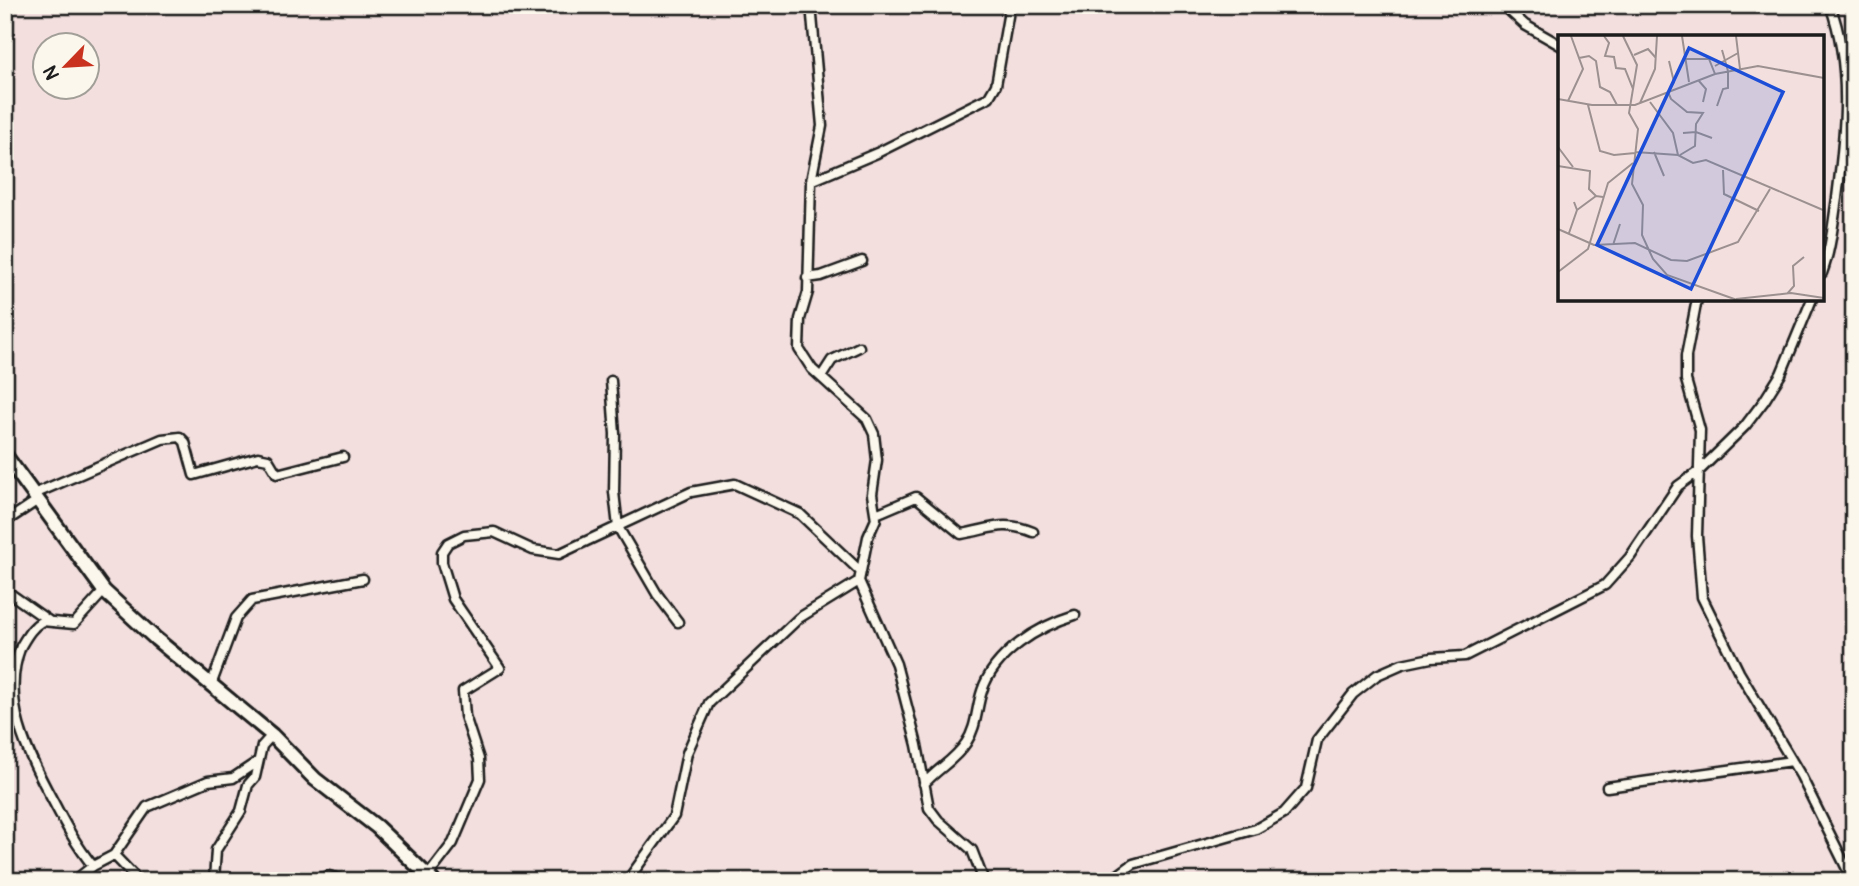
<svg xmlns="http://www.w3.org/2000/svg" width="1859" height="886" viewBox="0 0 1859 886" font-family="Pangolin,sans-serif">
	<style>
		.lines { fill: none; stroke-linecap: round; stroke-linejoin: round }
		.minor-casing { stroke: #1c1c1c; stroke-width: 13 }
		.secondary-casing { stroke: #1c1c1c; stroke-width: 18 }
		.minor { stroke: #fbf7ec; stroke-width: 8 }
		.secondary { stroke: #fbf7ec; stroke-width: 12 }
		.inset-road { fill: none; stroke: #9c9190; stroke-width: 2 }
		.view { fill: #1d4ed8; fill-opacity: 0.15; stroke: #1d4ed8; stroke-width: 3.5 }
		.inset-edge { fill: none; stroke: #1c1c1c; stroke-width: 3.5 }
	</style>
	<rect width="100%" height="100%" fill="#f2dfde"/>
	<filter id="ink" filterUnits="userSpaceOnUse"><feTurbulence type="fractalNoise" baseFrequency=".0143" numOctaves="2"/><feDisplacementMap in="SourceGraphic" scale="14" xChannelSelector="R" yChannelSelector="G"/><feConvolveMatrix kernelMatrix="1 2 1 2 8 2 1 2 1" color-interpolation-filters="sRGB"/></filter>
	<g filter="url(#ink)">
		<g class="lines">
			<defs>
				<path id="minor" d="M811,5L822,126L811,181L808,292L800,319L799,349L812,369L867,419L874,434L877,460L872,494L876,519L868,537L859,581L896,664L917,745L929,808L938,820L972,850L984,881
					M1503,5L1525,25L1560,45
					M1844,69L1854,66
					M811,181L877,153L989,97L996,85L1010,5
					M1822,273C1831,249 1833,223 1837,198C1845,134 1853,67 1830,5
					M807,278L821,276L862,261
					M1697,299L1686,356V380L1700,430L1697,536L1702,597L1739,672L1801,776L1853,881
					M821,377L832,360L859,347
					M611,381L615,434L614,492L618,527L657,594L678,622
					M34,494L162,439L180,437L185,442L194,475L258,457L268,459L277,474L343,457
					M876,514L916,497L961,534C992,529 1002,520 1033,532
					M5,522L38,500
					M5,590L49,621
					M211,685L236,618L252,600L363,579
					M924,784C937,769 955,760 966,743C977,727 976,709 982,691C994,653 1039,626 1075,615
					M1607,787L1792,761
					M114,855L139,881
					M93,866C76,845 65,824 53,801C27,753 0,700 21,646C27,636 32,627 42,621L74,624L104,591
					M214,880L216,850L241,811L248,785L255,777L262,746L272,735
					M74,881L93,866L114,855L147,807L208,781L233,778L257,762
					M309,881L329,876L348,881
					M352,881H364
					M424,881L453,843L480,779L479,759L465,716L463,691L500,668L453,599L442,563V552L448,543L464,535L494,532L533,550L559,554L691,492L735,484L800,514L859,570
					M627,881L674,816L687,753L709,703L799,618L859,581
					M1110,881L1133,864L1256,829L1284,813L1306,788L1317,740L1353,694L1377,675L1402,664L1431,658L1465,656L1605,585L1630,557L1678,486L1699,471L1745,426L1764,401L1781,374L1812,299"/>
				<path id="secondary" d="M5,455L104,591L156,639L272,735L315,779L377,827L433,881"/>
			</defs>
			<!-- minor casing -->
			<use href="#minor" class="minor-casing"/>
			<!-- secondary casing -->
			<use href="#secondary" class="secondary-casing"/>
			<!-- minor -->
			<use href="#minor" class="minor"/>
			<!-- secondary -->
			<use href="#secondary" class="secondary"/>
		</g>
	</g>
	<!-- overview -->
	<g transform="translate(1558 35)">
		<rect width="266" height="266" fill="#f2dfde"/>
		<path class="inset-road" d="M46,1L51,8L47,21L56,22L58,33L67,34L75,54M65,1L79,30L71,78L80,94L74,149L85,170L84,200L95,224L109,240L179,265M124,1L131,47M178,1L182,34M164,15L170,36M76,20L90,14L98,23M21,23L31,21L38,26L42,52L52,57L59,70M128,24H151L157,39M111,26L116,47L110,57L113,64L129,77L145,78L138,89L137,111L122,120M157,31L180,18M141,46L148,54L145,67M0,64L34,70H77L157,39L200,31L266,43M10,66L25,34L13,1M92,67L115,98L120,120M82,68L97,34L99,1M30,70L42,116L56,120L77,118M159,71L165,54L170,53V36M125,98L138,97L154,103M0,112L15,132M77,117L120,120L135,128L148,125L265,175M96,117L106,141M0,131L32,136L31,154L38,161M165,135L166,159L201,176M19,175L38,161L45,162M0,194L36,210L77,208L113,225L129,226L180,207L212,154M11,198L19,175L16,167M55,210L62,189M0,237L30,214L50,148L75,128M229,259L236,251L235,231L246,222M178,264L233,258L266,263"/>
		<path class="view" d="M131,13L225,57L133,254L39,210Z"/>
		<rect width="266" height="266" class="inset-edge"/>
	</g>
	<!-- margin -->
	<rect width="1859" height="886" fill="none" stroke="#fbf7ec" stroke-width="28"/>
	<rect x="14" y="14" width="1831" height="858" fill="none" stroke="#1c1c1c" stroke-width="2.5" filter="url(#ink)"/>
	<!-- north arrow -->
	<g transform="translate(66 66) rotate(245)"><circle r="33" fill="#fbf7ec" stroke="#a29f99" stroke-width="2"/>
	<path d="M0-5L12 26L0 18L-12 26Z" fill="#c8321e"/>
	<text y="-10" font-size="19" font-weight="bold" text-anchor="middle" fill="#1c1c1c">N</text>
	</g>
</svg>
